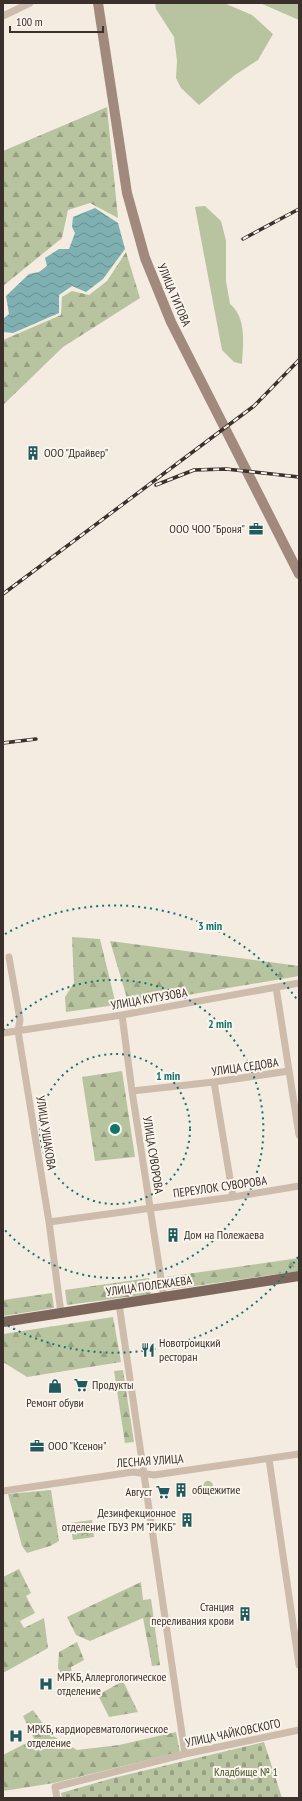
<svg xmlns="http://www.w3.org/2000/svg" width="302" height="1801" viewBox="0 0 302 1801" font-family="'PT Sans Narrow',sans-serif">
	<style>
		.green { fill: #b8c4a0 }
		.forest { fill: url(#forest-firs) }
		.cemetery { fill: url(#cemetery-stones) }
		.park { fill: url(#park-crowns) }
		.water { fill: url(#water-waves) }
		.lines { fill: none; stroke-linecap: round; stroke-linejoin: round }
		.minor { stroke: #cdbbac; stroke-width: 7 }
		.secondary { stroke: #a18a7d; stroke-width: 10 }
		.primary { stroke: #7d675c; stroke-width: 10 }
		.rail-casing { stroke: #3b302b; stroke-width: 3.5 }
		.rail { stroke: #fbf5ee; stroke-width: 2; stroke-dasharray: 6; stroke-linecap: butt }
		.ring { fill: none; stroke: #0f766e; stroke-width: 2; stroke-dasharray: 2 4 }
		.labels { text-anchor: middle; stroke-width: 4; stroke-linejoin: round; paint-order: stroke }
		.street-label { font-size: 12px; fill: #3b302b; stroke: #fbf5ee }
		.poi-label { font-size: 12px; fill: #3b302b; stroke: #fbf5ee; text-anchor: start }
		.park-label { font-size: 12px; fill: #4a5a2e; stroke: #fbf5ee }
		.centre { fill: #0f766e; stroke: #fbf5ee; stroke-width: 2 }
		.ring-label { font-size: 12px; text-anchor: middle; font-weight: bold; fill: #0f766e; stroke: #fbf5ee; stroke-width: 4; stroke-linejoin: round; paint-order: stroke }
	</style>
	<defs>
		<pattern id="forest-firs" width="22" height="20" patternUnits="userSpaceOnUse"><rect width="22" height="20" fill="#b8c4a0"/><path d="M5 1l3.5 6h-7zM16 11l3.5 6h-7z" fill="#97a083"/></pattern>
		<pattern id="cemetery-stones" width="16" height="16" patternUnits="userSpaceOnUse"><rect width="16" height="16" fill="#b8c4a0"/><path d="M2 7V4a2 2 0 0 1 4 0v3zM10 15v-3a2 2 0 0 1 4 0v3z" fill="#97a083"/></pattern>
		<pattern id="park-crowns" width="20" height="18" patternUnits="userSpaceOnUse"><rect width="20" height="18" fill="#b8c4a0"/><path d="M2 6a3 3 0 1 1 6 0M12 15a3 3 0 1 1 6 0" fill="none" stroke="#97a083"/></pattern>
		<pattern id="water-waves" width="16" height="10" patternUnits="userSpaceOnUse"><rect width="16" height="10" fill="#7fb0b2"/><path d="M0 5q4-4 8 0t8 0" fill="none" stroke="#699091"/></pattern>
	</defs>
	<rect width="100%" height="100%" fill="#f4ebe1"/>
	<!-- green -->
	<path class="green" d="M155,3H224L252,15L273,34L258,60L235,75L199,105L181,88L176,78L177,61L174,37L156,9Z
		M260,3H299V20Z
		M205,206L221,221L226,241V281L230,304C247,318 243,344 242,364L234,362L222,350L195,207Z"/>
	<!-- forest -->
	<path class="forest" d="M107,107L118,218L90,203L68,210L62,238L3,286V151Z
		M126,252L140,298L63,347L3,405V340L61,315L62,297L72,291L89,295L107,281Z
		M72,937L100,939L116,1005L66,1012L65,997L74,983Z
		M110,941L299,966V976L129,1005Z
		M122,1071L135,1157L95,1161L82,1077Z
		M299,1258V1271L167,1290L166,1277Z
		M149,1278L151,1294L67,1305L65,1290Z
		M52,1293L54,1308L3,1316V1300Z
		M113,1317L121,1362L27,1377L3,1362V1334Z
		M123,1370L134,1442L125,1443L114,1371Z
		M51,1490L59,1541L50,1546L27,1553L22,1546L8,1494Z
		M19,1569L31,1593L26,1596L35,1613L20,1621L24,1628L44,1618L48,1648L3,1673V1577Z
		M141,1582L143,1600L151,1599L160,1665L152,1666L143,1618L90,1641L76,1635L67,1617Z
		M77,1642L84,1660L71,1667L72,1675L64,1679L58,1668L59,1652Z
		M123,1681L138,1712L109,1717L98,1695Z
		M33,1710L51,1735L77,1750L119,1745L176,1732L180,1752L54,1783L3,1791V1755L34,1739L23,1716Z"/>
	<!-- cemetery -->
	<path class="cemetery" d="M264,1742L282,1798H62L61,1793L113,1778Z"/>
	<!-- park -->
	<path class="park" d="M203 1486a5 5 0 1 1 10 0a5 5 0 1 1-10 0Z
		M92,1520L94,1537L73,1540L70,1523Z"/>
	<!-- water -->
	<path class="water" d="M95,208L118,223L125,249L103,279L86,292L72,286L59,295V313L13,333L3,332V319L9,314L6,296L29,274L39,272L47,266L45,258L59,249H69L75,233L72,227L73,217Z"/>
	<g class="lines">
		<!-- minor -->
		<path class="minor" d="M3,16L30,3
			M9,957L20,1020L18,1031L49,1222L61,1313
			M276,987L299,1135
			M122,1015L132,1091L164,1298
			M3,1033L122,1015L299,983
			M214,1082L233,1197
			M132,1091L214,1082L289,1071
			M49,1222L233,1197L299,1186
			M119,1304L185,1754
			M269,1459L299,1665
			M3,1491L133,1472L154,1475L299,1454
			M57,1798L55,1787L185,1754L299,1730"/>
		<!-- secondary -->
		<path class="secondary" d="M98,3L127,193L145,258L171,322L299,574"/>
		<!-- primary -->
		<path class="primary" d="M3,1322L299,1276"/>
		<defs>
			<path id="rail" d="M243,239L299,209
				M156,485L194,470L226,469L299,477
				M3,594L254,406L299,360
				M3,743L36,739"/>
		</defs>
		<!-- rail casing -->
		<use href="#rail" class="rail-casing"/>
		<!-- rail -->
		<use href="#rail" class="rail"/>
	</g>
	<!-- distance rings -->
	<g class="ring">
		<circle cx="115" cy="1129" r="75"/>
		<path d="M3 1030A149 149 0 1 1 3 1228"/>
		<path d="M298 1257A224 224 0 0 1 3 1323M5 934A224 224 0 0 1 298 1001"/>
	</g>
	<!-- icons -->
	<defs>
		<symbol id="building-bare" viewBox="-9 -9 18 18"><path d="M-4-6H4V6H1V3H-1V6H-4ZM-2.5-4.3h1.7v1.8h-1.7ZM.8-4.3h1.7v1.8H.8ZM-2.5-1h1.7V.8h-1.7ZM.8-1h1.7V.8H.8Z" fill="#1f5a5e" stroke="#fbf5ee" stroke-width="2.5" paint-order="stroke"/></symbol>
		<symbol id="office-bare" viewBox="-9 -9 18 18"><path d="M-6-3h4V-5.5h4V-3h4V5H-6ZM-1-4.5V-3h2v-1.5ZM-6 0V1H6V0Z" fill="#1f5a5e" stroke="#fbf5ee" stroke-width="2.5" paint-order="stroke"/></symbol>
		<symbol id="restaurant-bare" viewBox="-9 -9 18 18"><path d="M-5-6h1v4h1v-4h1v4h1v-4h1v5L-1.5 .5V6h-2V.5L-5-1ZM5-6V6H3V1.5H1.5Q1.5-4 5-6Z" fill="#1f5a5e" stroke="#fbf5ee" stroke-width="2.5" paint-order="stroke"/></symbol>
		<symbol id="supermarket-bare" viewBox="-9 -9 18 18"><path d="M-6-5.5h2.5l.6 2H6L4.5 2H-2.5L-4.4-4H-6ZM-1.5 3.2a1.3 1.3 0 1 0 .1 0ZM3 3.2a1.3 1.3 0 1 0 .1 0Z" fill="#1f5a5e" stroke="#fbf5ee" stroke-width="2.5" paint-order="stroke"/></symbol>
		<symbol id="shop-bare" viewBox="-9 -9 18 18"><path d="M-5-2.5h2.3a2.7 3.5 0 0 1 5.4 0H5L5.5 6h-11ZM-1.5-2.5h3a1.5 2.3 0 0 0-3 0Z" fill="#1f5a5e" stroke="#fbf5ee" stroke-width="2.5" paint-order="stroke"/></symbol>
		<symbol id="hospital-bare" viewBox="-9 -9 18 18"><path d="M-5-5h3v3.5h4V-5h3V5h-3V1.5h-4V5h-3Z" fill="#1f5a5e" stroke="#fbf5ee" stroke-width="2.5" paint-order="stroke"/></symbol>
	</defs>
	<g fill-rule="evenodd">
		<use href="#building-bare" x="23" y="443" width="20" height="20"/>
		<use href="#office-bare" x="246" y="519" width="20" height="20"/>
		<use href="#building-bare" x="163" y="1225" width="20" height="20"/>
		<use href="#restaurant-bare" x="138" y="1340" width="20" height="20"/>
		<use href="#supermarket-bare" x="71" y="1375" width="20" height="20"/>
		<use href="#shop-bare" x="45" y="1376" width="20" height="20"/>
		<use href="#office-bare" x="27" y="1436" width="20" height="20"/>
		<use href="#building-bare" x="171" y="1480" width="20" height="20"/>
		<use href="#supermarket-bare" x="153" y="1482" width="20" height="20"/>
		<use href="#building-bare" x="177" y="1510" width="20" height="20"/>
		<use href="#building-bare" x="235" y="1604" width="20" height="20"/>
		<use href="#hospital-bare" x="36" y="1674" width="20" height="20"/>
		<use href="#hospital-bare" x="6" y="1726" width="20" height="20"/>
	</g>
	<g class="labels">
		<!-- street labels -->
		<g class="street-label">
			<text transform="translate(174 295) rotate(67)" y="4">УЛИЦА ТИТОВА</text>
			<text transform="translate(149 999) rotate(-10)" y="4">УЛИЦА КУТУЗОВА</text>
			<text transform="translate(245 1067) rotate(-8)" y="4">УЛИЦА СЕДОВА</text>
			<text transform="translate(46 1133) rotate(81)" y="4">УЛИЦА УШАКОВА</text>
			<text transform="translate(153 1155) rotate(81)" y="4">УЛИЦА СУВОРОВА</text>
			<text transform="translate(220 1187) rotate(-8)" y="4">ПЕРЕУЛОК СУВОРОВА</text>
			<text transform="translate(149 1286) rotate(-8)" y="4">УЛИЦА ПОЛЕЖАЕВА</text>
			<text transform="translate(150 1461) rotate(-4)" y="4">ЛЕСНАЯ УЛИЦА</text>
			<text transform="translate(233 1733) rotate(-12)" y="4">УЛИЦА ЧАЙКОВСКОГО</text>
		</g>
		<!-- poi labels -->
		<g class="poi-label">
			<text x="44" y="457">ООО "Драйвер"</text>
			<text x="245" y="533" text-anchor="end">ООО ЧОО "Броня"</text>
			<text x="184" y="1239">Дом на Полежаева</text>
			<text x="159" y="1347">Новотроицкий<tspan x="159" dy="14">ресторан</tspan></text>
			<text x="92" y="1389">Продукты</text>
			<text x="55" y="1407" text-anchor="middle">Ремонт обуви</text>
			<text x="48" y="1450">ООО "Ксенон"</text>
			<text x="192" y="1494">общежитие</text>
			<text x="152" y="1496" text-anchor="end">Август</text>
			<text x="176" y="1517" text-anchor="end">Дезинфекционное<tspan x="176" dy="14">отделение ГБУЗ РМ "РИКБ"</tspan></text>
			<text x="234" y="1611" text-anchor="end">Станция<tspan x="234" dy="14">переливания крови</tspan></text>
			<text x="57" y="1681">МРКБ, Аллергологическое<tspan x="57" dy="14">отделение</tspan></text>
			<text x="27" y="1733">МРКБ, кардиоревматологическое<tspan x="27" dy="14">отделение</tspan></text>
		</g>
		<!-- park labels -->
		<g class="park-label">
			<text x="246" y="1776">Кладбище № 1</text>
		</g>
	</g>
	<circle cx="115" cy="1129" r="6" class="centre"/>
	<g class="ring-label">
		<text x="210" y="930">3 min</text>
		<text x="220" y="1028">2 min</text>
		<text x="168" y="1080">1 min</text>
	</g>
	<!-- border -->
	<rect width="302" height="1801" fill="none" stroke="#3b302b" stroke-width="8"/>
	<!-- scale -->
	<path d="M10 26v6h93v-6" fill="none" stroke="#3b302b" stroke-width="2"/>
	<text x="16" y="26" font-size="12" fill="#3b302b" stroke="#fbf5ee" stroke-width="3" paint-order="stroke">100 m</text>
</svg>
